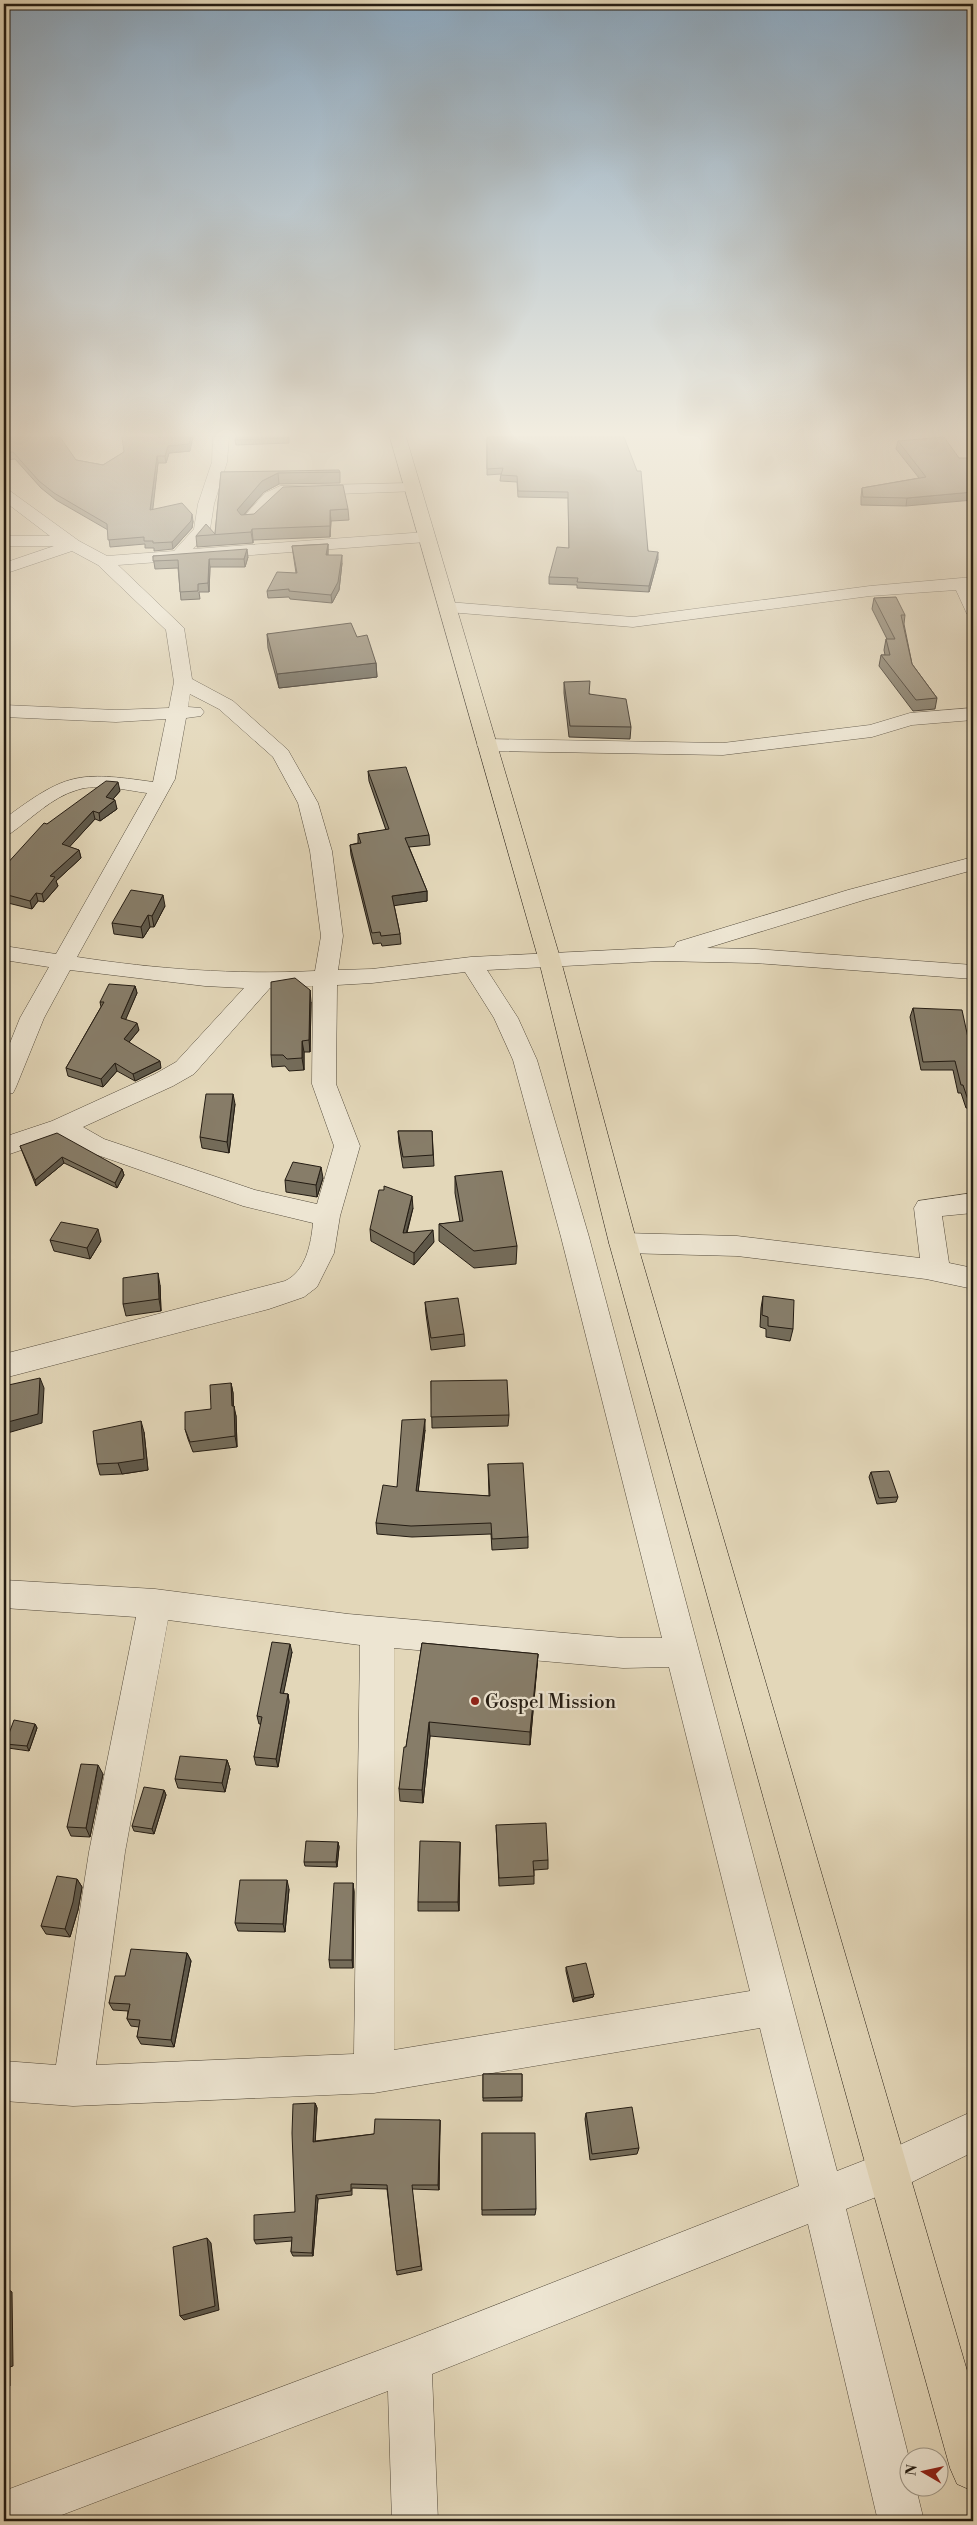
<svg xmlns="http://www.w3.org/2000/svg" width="977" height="2525" viewBox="0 0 977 2525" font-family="'Libre Bodoni',serif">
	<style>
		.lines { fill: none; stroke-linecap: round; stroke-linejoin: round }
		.minor-casing { stroke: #544b3c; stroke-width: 1 }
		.highway-casing { stroke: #241c13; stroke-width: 1 }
		.minor { fill: #ede5d2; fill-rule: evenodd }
		.highway { fill: #e3d7b9; fill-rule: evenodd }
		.wall { fill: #746c5a; stroke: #241c13 }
		.shaded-wall { fill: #5e584a; stroke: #241c13 }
		.building { fill: #877d69; stroke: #241c13 }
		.poi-dot { fill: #8f2418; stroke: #ede5d2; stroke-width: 2 }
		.labels { text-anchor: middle; stroke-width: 4.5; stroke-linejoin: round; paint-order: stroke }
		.near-poi-label { font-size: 19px; fill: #241c13; stroke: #ede5d2; text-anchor: start }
	</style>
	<rect width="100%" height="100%" fill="#e3d7b9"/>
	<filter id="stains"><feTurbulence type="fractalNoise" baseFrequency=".004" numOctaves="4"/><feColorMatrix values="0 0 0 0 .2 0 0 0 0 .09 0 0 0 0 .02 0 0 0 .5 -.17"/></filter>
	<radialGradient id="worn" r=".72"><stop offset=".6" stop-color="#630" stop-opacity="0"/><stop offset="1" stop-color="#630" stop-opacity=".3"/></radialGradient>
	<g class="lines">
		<defs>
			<path id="minor" d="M213,437H229L227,462L214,504L210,529L193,549L426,532L432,533L434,537L432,541L426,542L118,565L184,628L192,679L233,701L288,750L318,803L332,851L343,936L338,970L372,969L471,957L674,947L677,942L848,890L973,857V870L864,900L707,948L755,949L973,965V979L755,963L660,961L487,970L518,1018L537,1060L589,1237L837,2171L878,2155L973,2111V2152L904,2186L846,2209L910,2462V2488H916L924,2521H878L808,2224L432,2374L438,2521H392L388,2391L46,2521H4V2491L409,2339L799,2186L760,2028L374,2093L73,2106L4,2101V2061L56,2065L89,1852L136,1617L4,1608V1580L155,1589L348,1614L623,1638H662L561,1237L513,1060L494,1018L465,972L372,983L337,985L336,1084L360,1146L340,1216L334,1253L317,1287L304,1297L269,1309L4,1378V1354L285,1281C306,1271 311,1244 313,1223L243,1206L86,1151L59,1137L4,1156V1137L52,1121L155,1074L176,1062L244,988L205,986L70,970L44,1018L16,1087L13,1093L4,1095V1058L20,1018L49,967L4,960V946L56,954L147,793C125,790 98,783 77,790C52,797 31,819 11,833L4,835V819C66,773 77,771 153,782L166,719L116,722L4,717V705L116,710L169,708L174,682L166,630L98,565L72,551L4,574V563L54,546H4V536H50L4,501V489L10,491L79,541L107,556L174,551L194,529L198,504L212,462ZM190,694L219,709L273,757L298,803L310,851L321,936L315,971C235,975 156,969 77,957L175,779L186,718L201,716L204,712L201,708L188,707ZM313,986L312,1084L334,1146L317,1204L255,1190L104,1139L83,1127L173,1086L194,1074L270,988ZM168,1620L360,1645L354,2054L96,2065L125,1852ZM394,1648L623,1668L669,1667L750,1991L394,2050Z
				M412,483L418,485L420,488L418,491L283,496L254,524H242L240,521L265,493L280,486Z
				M962,578H973V615L967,614L956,590L870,596L633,627L448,612L442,611L439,607L442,603L448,602L633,617L870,586Z
				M973,708V720L912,725L872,737L723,755L487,751L480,749L477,745L480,741L487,739L723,743L870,725L910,713Z
				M973,1193V1213L942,1216L949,1263L973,1268V1289L926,1279L737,1256L623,1253L613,1250L609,1243L613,1236L623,1233L737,1236L920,1258L914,1208L918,1201Z"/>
			<path id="highway" d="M390,437H406L561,961L637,1243L973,2391V2491L957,2484L950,2468L609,1243L539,961Z"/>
		</defs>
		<!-- minor casing -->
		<use href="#minor" class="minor-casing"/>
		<!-- highway casing -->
		<use href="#highway" class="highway-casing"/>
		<!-- minor -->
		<use href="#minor" class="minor"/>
		<!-- highway -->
		<use href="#highway" class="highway"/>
	</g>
	<!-- wall -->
	<path class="wall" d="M4,437L76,460L103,465L124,452L190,451L169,453L166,463H158L152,510L193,521L192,528L173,549L154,551V548H145V544L110,547L108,530L56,500L41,488L15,459L6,460L4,458Z
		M289,437V443L236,445L235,440Z
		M487,437H624L648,551L658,559L649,592L577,588V585L549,584V577L569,548L568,498L518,497L517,482L500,481L501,474L487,475Z
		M898,441L959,458L906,506L861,505V497L862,488L919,478L896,449Z
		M221,472H340V483L279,484L264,492L244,515L348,509L349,520L331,521L330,537L253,540V543L197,547L196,536L215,534Z
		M328,544V555L342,563L339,590L332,603L290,599L289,597L268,598L267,591L296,573L292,546Z
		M153,556L248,557L245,567H210L209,592H199L200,599L181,600L178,568L155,569Z
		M874,598L905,615L904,624L912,664L937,698L935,709L913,711L879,666L881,655H885L884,650L886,639H887L872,609Z
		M267,634L357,637L376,663L377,677L279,688L268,648Z
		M564,682L590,694L631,727L630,739L569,737L564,693Z
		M368,771L429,835L430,845L409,847L427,891V901L394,905L400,934L401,944L382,946L381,943L373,944L351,855L350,845L358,843V834L386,830L369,781Z
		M120,791L113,799L117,809L100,821L95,819L69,847L79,850L81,858L56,881L58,886L44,902L38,901L32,909L4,902V867L47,824Z
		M165,906L154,927H150L143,938L114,934L112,923Z
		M135,986L137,993L125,1020L139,1030L129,1042L161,1068L135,1081L117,1071L103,1087L68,1076L66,1068L101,1007L100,1002Z
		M311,1002L310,1052H304V1070L289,1071L285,1066L272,1067L271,1055Z
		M913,1008L970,1059L973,1058V1108H966L961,1093H958L953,1070H921L910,1017Z
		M235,1104L229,1153L202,1148L200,1137Z
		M398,1131H432L434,1166L403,1168L399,1143Z
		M20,1146L122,1169L124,1175L117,1188L64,1163L36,1186Z
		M455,1176L517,1246L516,1264L474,1268L439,1241V1224L460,1222L455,1193Z
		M323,1178L317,1197L286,1192L285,1180Z
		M413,1208L407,1233L434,1242L414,1265L371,1241L370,1229Z
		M50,1240L101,1241L90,1259L54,1251Z
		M160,1285L161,1311L126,1316L123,1304Z
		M763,1296L793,1329L790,1341L766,1337V1329L760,1327L761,1308Z
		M425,1302L464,1334L465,1346L431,1350L426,1314Z
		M431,1381L509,1415L508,1426L432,1428Z
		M231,1383L233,1393V1406L236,1416L237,1447L193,1452L188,1439L185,1429L211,1409Z
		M425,1430L418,1492L489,1496L488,1464L528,1537V1548L492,1550L491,1534L412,1537L377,1534L376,1523L397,1487Z
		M144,1432L148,1470L122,1474L100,1475L97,1464Z
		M871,1472L898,1497L896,1502L877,1504L869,1477Z
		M422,1643L538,1654L530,1745L430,1736L423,1803L400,1801L399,1789L406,1747Z
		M292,1652L283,1694H288L289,1702L278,1767L256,1765L254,1757L261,1724H259L257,1716Z
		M35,1724L37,1728L29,1751L8,1748L5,1744Z
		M227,1760L230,1769L225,1792L178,1788L175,1779Z
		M103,1774L90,1837L71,1836L67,1827Z
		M164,1790L166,1795L154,1834L134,1831L132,1826Z
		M496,1825L548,1860V1869L534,1870V1884L499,1886Z
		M338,1842L339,1847L337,1867L305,1866L304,1862Z
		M460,1842L459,1911H418V1902Z
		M77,1879L82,1887L78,1910L70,1937L46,1934L41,1926Z
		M353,1883L354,1892L353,1968H330L329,1960Z
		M289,1889L285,1932L238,1931L235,1923Z
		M187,1953L191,1961L174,2047L141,2044L137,2037L139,2027L131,2026L127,2019L128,2011L113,2010L109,2003L125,1976Z
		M566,1967L594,1994L593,1997L573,2002L566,1971Z
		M483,2074H522V2101H483Z
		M315,2103L317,2108L315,2141L374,2134L440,2120L439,2190L412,2189L422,2270L397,2275L387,2189L352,2188V2195L318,2199L313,2256H293L291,2252L292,2241L256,2244L254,2240L295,2212Z
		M586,2113L639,2148L637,2154L590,2160L585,2119Z
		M482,2133L536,2209L535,2215H482Z"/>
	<!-- shaded-wall -->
	<path class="shaded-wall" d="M191,437H193L190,451L169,453L166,463L165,456L168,446Z
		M157,456L158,463L152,517L150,510Z
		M278,473L279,484L264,492L238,521L237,510L262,481Z
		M973,492V500L906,506L907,498Z
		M330,510L331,521L330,537Z
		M192,514L193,521L192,528L173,549L172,542Z
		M252,529L253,540V543L251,532Z
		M328,544V551L327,563L326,555Z
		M247,549L248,557L245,567L244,559Z
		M658,552V559L649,592V586Z
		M342,555V563L339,590L332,603L331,595Z
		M209,559L210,567L209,592L208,583Z
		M376,663L377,677L279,688L277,674Z
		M118,782L120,791L108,805L106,797Z
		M115,800L117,809L100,821L99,813Z
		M93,811L95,819L64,853L62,844Z
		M79,850L81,858L56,881L58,886L44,902L42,894L50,876Z
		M427,891V901L392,906V896Z
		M36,893L38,901L32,909L30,901Z
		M163,895L165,906L154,927L152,916Z
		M148,915L150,927L143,938L141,927Z
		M135,986L137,993L123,1026L121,1018Z
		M310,990L311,1002L310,1052L309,1040Z
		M137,1023L139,1030L125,1047L124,1039Z
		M302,1041L304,1052V1070L302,1058Z
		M160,1061L161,1068L135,1081L133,1074Z
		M115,1063L117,1071L103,1087L101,1079Z
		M233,1094L235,1104L229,1153L227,1142Z
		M62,1157L64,1163L36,1186L35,1180Z
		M321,1167L323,1178L317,1197L316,1185Z
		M122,1169L124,1175L117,1188L115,1183Z
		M412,1196L413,1208L403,1245V1233Z
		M98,1229L101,1241L90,1259L87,1248Z
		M433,1230L434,1242L414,1265V1253Z
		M158,1273L160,1285L161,1311L159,1299Z
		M40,1378L44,1388L42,1423L4,1434V1423Z
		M231,1383L233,1393L234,1416L232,1406Z
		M234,1406L236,1416L237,1447L235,1436Z
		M425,1419V1430L417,1502L416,1491Z
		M141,1421L144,1432L148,1470L122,1474L118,1463Z
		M290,1644L292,1652L282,1701L280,1693Z
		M538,1654L537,1667L530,1745V1732Z
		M288,1694L289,1702L278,1767L276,1759Z
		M429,1722L430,1736L423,1803L422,1790Z
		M35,1724L37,1728L29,1751L27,1746Z
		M227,1760L230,1769L225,1792L222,1783Z
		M98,1765L103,1774L90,1837L86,1828Z
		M164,1790L166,1795L154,1834L152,1829Z
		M338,1842L339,1847L337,1867L336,1862Z
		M460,1842V1851L459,1911L458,1902Z
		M77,1879L82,1887L78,1910L70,1937L65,1929Z
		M287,1880L289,1889L285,1932L283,1924Z
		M353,1883L354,1892L353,1968L352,1960Z
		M187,1953L191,1961L174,2047L171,2040Z
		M594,1994L593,1997L573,2002L574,1998Z
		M315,2103L317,2108L315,2146L313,2142Z
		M440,2120V2125L439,2190L438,2185Z
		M316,2195L318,2199L313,2256L312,2253Z
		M207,2238L211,2243L219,2310L184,2320L180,2316Z
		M4,2286L12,2292L13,2366L10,2367V2386L4,2388Z"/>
	<!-- building -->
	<path class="building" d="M4,437H60L76,460L103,465L124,452L122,437H191L189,444L168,446L165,456H157L150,510L182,503L192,514L191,521L172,542L153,543V541H144V537L108,540L107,524L54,493L39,481L13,452H4Z
		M236,437H288V438L235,440Z
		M487,437H624L637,471H641L648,551L658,552L649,586L577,582L578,578L549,577L557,547L569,548L568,492L518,491L517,476L501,475L503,468L487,469Z
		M944,437L959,458H973V492L907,498L863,497L862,488L926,477L898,441Z
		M339,470L340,472L278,473L262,481L237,510L241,515L254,514L283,487L343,485L348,509L330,510V526L252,529L251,532L196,536L206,524L215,534L221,472Z
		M328,544L326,555H342L338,582L331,595L289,591V589L267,591L277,572L297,573L292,546Z
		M247,549L244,559H209L208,583L198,584V591L180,592L178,560L153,561V556Z
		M896,597L905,615H901L912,664L937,698L916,700L881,655H890L886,639H895L874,598Z
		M351,623L357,637L367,635L376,663L277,674L267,634Z
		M590,681L589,694L626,699L631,727L570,726L564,682Z
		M406,767L429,835L405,838L427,891L392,896L400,934L381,936L380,932L372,933L350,845L361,843L358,834L389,829L368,771Z
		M106,781L118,782L106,797L115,800L99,813L93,811L62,844L79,850L50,876L55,877L42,894L36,893L30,901L4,894V867L44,823L47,824Z
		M131,890L163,895L152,916L148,915L141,927L112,923Z
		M295,978L310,990L309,1040L302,1041V1058L287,1059L283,1055H271V982Z
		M109,984L135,986L121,1018L137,1023L124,1039L160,1061L133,1074L115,1063L101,1079L66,1068L104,1002H100Z
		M913,1008L962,1010L970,1047V1059L973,1058V1100H968L963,1085H961L955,1061L923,1062Z
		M206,1094H233L227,1142L200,1137Z
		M398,1131H432L433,1155L403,1157Z
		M57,1133L122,1169L115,1183L62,1157L35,1180L20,1146Z
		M293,1162L321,1167L316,1185L285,1180Z
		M502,1171L517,1246L474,1251L439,1224L463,1221L455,1176Z
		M384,1186L412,1196L403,1233L433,1230L414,1253L370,1229L379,1190H384Z
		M61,1222L98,1229L87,1248L50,1240Z
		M158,1273L159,1299L123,1304V1278Z
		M763,1296L794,1300L793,1329L768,1326V1317L762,1315Z
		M458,1298L464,1334L431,1338L425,1302Z
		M40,1378L38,1414L4,1423V1386Z
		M507,1380L509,1415L431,1417V1381Z
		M231,1383L232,1406H234L235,1436L190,1442L185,1429V1412L211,1409L210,1385Z
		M425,1419L416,1491L490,1496L488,1464L523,1463L528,1537L492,1539L491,1523L411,1526L376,1523L383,1485L397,1487L402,1420Z
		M141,1421L144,1459L118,1463L97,1464L93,1431Z
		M889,1471L898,1497L879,1498L871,1472Z
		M272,1642L290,1644L280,1693L288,1694L276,1759L254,1757L262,1717L257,1716Z
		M422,1643L538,1654L530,1732L429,1722L422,1790L399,1789L404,1747H406Z
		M14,1720L35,1724L27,1746L5,1744Z
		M180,1756L227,1760L222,1783L175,1779Z
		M81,1764L98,1765L86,1828L67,1827Z
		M144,1787L164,1790L152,1829L132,1826Z
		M546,1823L548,1860L533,1861L534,1876L499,1878L496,1825Z
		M306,1841L338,1842L336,1862H304Z
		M420,1841L460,1842L458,1902H418Z
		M57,1876L77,1879L73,1902L65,1929L41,1926Z
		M240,1880H287L283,1924L235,1923Z
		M334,1883H353L352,1960H329Z
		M131,1949L187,1953L171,2040L137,2037L140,2020L127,2019L130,2004L109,2003L115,1976H125Z
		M586,1963L594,1994L574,1998L566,1967Z
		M483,2074H522V2097L483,2098Z
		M315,2103L313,2142L374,2134L375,2119L440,2120L438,2185H412L421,2266L396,2271L387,2185L351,2184V2191L316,2195L312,2253L291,2252L292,2237L254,2240V2215L295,2212L292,2133L293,2104Z
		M632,2107L639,2148L592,2154L586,2113Z
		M482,2133H535L536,2209L482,2210Z
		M207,2238L215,2306L180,2316L173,2247Z
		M217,2519L218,2521H211Z"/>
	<!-- sky -->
	<linearGradient id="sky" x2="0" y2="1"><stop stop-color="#8ca8bf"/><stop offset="0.55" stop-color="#f2ede0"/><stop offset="1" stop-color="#f2ede0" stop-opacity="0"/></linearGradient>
	<rect width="977" height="790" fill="url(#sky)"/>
	<!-- markers -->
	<circle class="poi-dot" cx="475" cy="1701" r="5"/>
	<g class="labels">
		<!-- near-poi labels -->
		<g class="near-poi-label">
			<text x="485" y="1708">Gospel Mission</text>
		</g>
	</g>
	<!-- margin -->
	<rect width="977" height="2525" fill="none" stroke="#e3d7b9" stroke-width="20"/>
	<rect x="5" y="5" width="967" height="2515" fill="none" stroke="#241c13" stroke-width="2.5"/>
	<rect x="10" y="10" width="957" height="2505" fill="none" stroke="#241c13"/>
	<!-- north arrow -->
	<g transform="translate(924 2472) rotate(279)"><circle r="24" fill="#ede5d2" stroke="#9d9586"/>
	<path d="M0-4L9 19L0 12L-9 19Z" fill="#8f2418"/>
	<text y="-8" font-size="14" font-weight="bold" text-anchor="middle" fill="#241c13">N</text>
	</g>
	<rect width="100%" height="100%" filter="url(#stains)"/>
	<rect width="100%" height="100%" fill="url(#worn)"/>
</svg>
